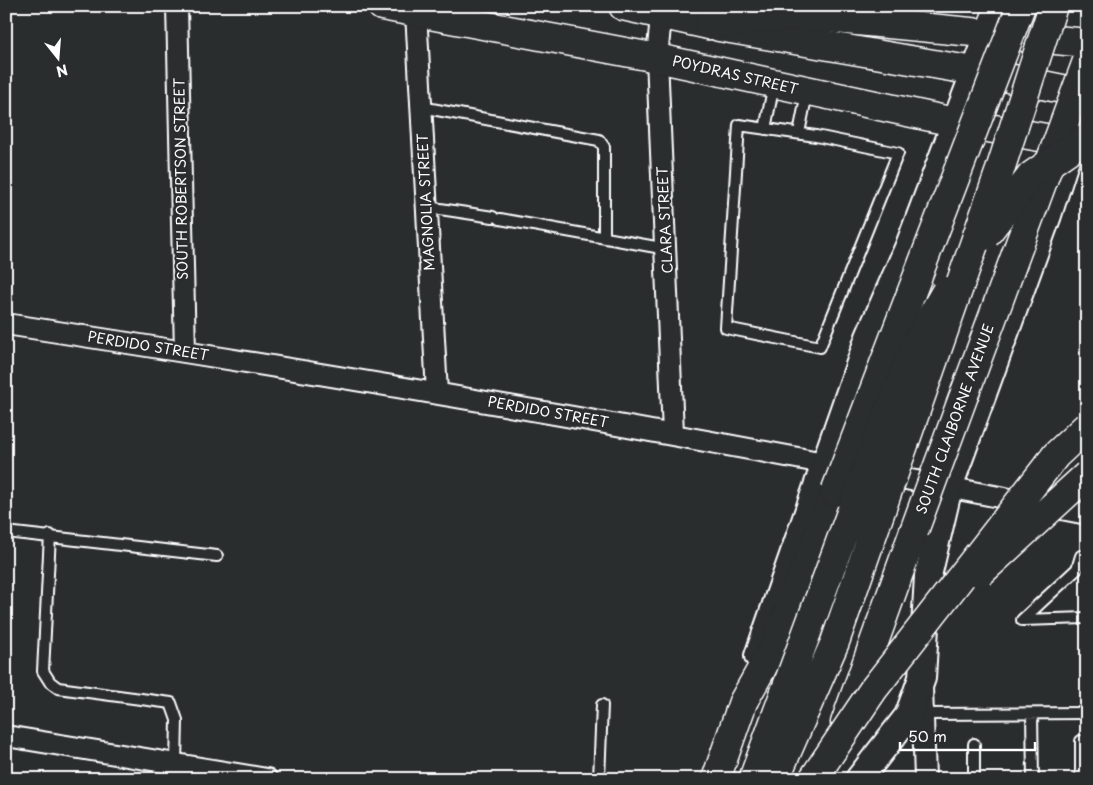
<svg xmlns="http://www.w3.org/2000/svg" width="1093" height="785" viewBox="0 0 1093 785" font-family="'Playpen Sans',sans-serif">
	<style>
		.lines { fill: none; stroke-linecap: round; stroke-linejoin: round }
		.service-casing { stroke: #fff; stroke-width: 14 }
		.minor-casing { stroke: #fff; stroke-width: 24 }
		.tertiary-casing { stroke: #fff; stroke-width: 30 }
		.secondary-casing { stroke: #fff; stroke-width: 31 }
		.primary-casing { stroke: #fff; stroke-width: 31 }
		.motorway-casing { stroke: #fff; stroke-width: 31 }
		.service { stroke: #2a2d2e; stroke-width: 10 }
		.minor { stroke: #2a2d2e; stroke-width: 20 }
		.tertiary { stroke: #2a2d2e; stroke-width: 26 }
		.secondary { stroke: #2a2d2e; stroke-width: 28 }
		.primary { stroke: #2a2d2e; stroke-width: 28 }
		.motorway { stroke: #2a2d2e; stroke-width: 28 }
		.primary-bridge-casing { stroke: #fff; stroke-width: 31; stroke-linecap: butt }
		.motorway-bridge-casing { stroke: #fff; stroke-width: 31; stroke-linecap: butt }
		.primary-bridge { stroke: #2a2d2e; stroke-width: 28 }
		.motorway-bridge { stroke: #2a2d2e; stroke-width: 28 }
		.labels { text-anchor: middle; stroke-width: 4; stroke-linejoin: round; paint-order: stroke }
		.street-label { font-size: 14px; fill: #fff; stroke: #2a2d2e }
	</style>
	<rect width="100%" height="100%" fill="#2a2d2e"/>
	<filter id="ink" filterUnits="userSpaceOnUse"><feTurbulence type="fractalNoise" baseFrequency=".02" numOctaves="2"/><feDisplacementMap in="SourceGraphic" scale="10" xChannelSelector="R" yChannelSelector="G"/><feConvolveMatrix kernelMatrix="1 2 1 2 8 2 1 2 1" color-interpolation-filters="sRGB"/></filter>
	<g filter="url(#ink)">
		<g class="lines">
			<defs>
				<path id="service" d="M421,107L599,140L604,147V236
					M739,125L816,136L898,153L820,347L726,328Z
					M765,129L774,84
					M799,133L807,93
					M427,207L493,217
					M500,219L667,249
					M6,532L217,556
					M50,535L43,671L50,682L58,688L171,703L177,720L176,764
					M1087,557L1081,556L1077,569L1022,620L1087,618
					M923,714L1087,713
					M1032,714L1033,779
					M1081,741V779
					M974,744V779
					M599,779L602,705"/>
				<path id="minor" d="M177,6L185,352
					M662,6L657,58L673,433
					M416,12L437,393
					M6,324C285,367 563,413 839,466
					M880,474L1087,514
					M922,686L925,779
					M6,736L267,779"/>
				<path id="tertiary" d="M758,656L869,337L908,248L989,34
					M859,779L908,716L922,678L928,576L949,487L1048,215L1071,143L1087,108"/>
				<path id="secondary" d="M719,27L974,71L1087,94"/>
				<path id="primary" d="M382,6L657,58L954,122L1080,144
					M623,6L709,25
					M989,34L1000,6
					M845,723L914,531
					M716,779L743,702L775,645L835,492"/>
				<path id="motorway" d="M709,25L794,15L1087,43"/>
			</defs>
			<!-- service casing -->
			<use href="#service" class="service-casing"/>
			<!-- minor casing -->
			<use href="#minor" class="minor-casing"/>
			<!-- tertiary casing -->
			<use href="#tertiary" class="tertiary-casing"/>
			<!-- secondary casing -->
			<use href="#secondary" class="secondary-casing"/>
			<!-- primary casing -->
			<use href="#primary" class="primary-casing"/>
			<!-- motorway casing -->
			<use href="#motorway" class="motorway-casing"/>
			<!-- service -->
			<use href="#service" class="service"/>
			<!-- minor -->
			<use href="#minor" class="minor"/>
			<!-- tertiary -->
			<use href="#tertiary" class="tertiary"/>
			<!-- secondary -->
			<use href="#secondary" class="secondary"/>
			<!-- primary -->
			<use href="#primary" class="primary"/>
			<!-- motorway -->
			<use href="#motorway" class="motorway"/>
			<defs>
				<path id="primary-bridge" d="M835,492L1021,6
					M914,531L1087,61"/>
				<path id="motorway-bridge" d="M985,236L1031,176L1087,137
					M980,573L1087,475
					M753,779L885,420L918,340L946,291
					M775,779L835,642L1000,170L1053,6
					M813,779L873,690L1056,455L1087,426"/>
			</defs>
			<!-- primary-bridge casing -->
			<use href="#primary-bridge" class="primary-bridge-casing"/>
			<!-- motorway-bridge casing -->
			<use href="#motorway-bridge" class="motorway-bridge-casing"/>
			<!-- primary-bridge -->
			<use href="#primary-bridge" class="primary-bridge"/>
			<!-- motorway-bridge -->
			<use href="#motorway-bridge" class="motorway-bridge"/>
		</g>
	</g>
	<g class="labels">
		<!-- street labels -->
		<g class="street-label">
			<text transform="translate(735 75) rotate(13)" y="5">POYDRAS STREET</text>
			<text transform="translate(181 179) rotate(-91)" y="5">SOUTH ROBERTSON STREET</text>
			<text transform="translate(426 202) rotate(-93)" y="5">MAGNOLIA STREET</text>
			<text transform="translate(665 220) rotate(-93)" y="5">CLARA STREET</text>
			<text transform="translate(148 346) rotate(9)" y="5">PERDIDO STREET</text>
			<text transform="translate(548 412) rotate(10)" y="5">PERDIDO STREET</text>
			<text transform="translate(955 419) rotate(-70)" y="5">SOUTH CLAIBORNE AVENUE</text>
		</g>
	</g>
	<!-- margin -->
	<rect width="1093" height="785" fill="none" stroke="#2a2d2e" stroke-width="25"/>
	<rect x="12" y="12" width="1068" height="760" fill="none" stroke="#fff" stroke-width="2" filter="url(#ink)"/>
	<!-- north arrow -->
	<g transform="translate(58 58) rotate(163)" stroke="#2a2d2e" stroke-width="4" paint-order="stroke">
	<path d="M0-4L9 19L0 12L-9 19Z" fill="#ffffff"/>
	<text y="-8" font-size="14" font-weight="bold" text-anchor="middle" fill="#ffffff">N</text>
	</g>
	<!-- scale -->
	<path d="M900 742v8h135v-8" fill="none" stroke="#ffffff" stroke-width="2.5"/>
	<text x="908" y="742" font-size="15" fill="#ffffff" stroke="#2a2d2e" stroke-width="4" paint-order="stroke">50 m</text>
</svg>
